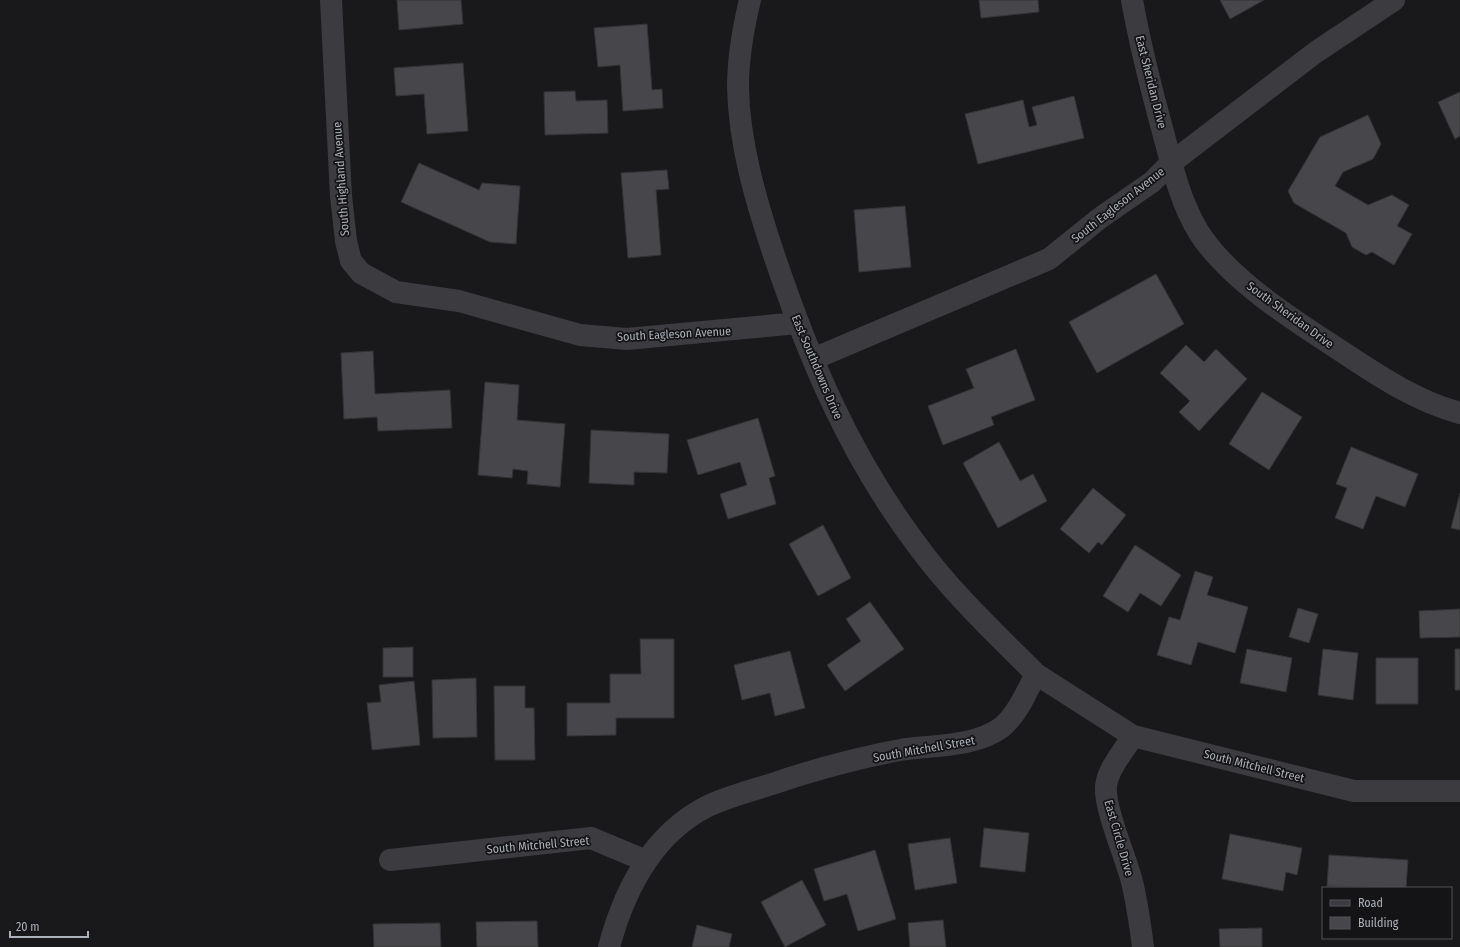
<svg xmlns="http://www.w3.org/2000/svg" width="1460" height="947" viewBox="0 0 1460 947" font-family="'Fira Sans Condensed',sans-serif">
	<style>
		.building { fill: #47474b; stroke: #343437 }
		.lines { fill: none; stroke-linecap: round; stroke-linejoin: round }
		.minor { stroke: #3b3b40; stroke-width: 22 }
		.labels { text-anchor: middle; stroke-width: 3.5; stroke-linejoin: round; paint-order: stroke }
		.street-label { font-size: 12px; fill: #adb1b9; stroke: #141416 }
	</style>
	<rect width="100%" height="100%" fill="#19191b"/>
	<!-- building -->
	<path class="building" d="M397,0H461L463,24L399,30Z
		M979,0H1038L1039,12L981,18Z
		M1220,0H1264L1230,19Z
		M647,24L652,90L662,89L663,108L623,111L620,65L598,67L594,28Z
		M463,63L468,131L427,134L424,94L396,96L394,68Z
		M575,91L576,101L607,100L608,133L545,135L544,92Z
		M1460,92V136L1455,139L1438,102Z
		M1074,96L1084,138L978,164L965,114L1023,100L1029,127L1037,125L1032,107Z
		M1368,115L1381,144L1373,159L1343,172L1335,186L1368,205L1392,195L1409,205L1397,226L1412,234L1394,265L1372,252L1366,255L1352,247L1346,233L1294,203L1288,191L1320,137Z
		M419,163L479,190L482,183L520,186L516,244L490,242L401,202Z
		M667,170L669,189L656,190L661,255L628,258L621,173Z
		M905,206L911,267L859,272L854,210Z
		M1156,274L1184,324L1097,373L1069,322Z
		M1186,345L1204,362L1216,349L1247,379L1199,431L1179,412L1190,401L1160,373Z
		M1016,349L1035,400L991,417L994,425L943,445L928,406L974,388L966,369Z
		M373,351L375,394L450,390L452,428L378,431L377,417L344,419L341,353Z
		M485,382L519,385L517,420L565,424L560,487L527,484L528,471L513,469L512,478L478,475Z
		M1262,392L1302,417L1269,470L1229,444Z
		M758,418L775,476L769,478L776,504L728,519L720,494L747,485L740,462L698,475L687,440Z
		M591,430L669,434L667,473L634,472V485L589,483Z
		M999,442L1020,481L1033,474L1047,501L998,528L963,463Z
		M1351,447L1418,474L1405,507L1376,496L1363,529L1335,518L1347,488L1336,484Z
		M1093,488L1126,515L1102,545L1098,542L1089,553L1060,529Z
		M1460,493V530L1451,528Z
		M823,525L851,578L818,596L789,544Z
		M1135,545L1181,575L1161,606L1140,593L1128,612L1103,596Z
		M1195,571L1213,577L1207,595L1248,607L1235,653L1198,642L1191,665L1157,655L1169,617L1180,620Z
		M870,602L904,649L845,691L827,665L861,641L846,619Z
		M1298,608L1318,614L1309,643L1289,637Z
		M1460,609V637L1420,638L1419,611Z
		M640,639H674V718H616V735L567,736V703H610V674H641Z
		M413,647V677H383V648Z
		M1247,649L1292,658L1286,692L1240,683Z
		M1323,649L1358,653L1353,700L1318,695Z
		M1455,649H1460V690H1455Z
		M790,651L805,708L775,716L770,693L742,700L734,665Z
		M1376,658H1418V704H1376Z
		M476,678L477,737L433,738L432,680Z
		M414,681L420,745L372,750L367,703L381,702L379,685Z
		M494,686H525V708H534L535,760H495Z
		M984,828L1029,833L1025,872L980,867Z
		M1230,834L1302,848L1297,875L1286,872L1283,891L1222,879Z
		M950,838L957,883L915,890L908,844Z
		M875,850L896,919L858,931L847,894L824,901L814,869Z
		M1329,855L1408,860L1406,888L1327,886Z
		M802,880L826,925L785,947L761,902Z
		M943,920L946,947H910L908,923Z
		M537,921L538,947H477L476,922Z
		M440,923L441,947H374L373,924Z
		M697,925L732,934L729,947H692Z
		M1262,928V947H1220L1219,929Z"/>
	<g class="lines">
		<!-- minor -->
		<path class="minor" d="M331,0L341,196L346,241L351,261L361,273L396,292L459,301L580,335L627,339L798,323
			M750,0C743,29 738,57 738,87C739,144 756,201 774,255C809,359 850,456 917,545C952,593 995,633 1036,674
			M1132,0C1140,45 1151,88 1163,132C1172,166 1180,201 1198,231C1226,277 1293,320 1338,349C1376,374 1415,401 1460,413
			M813,359L1049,259L1100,218L1152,182L1171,163L1316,52L1394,0
			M1133,736C1124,751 1108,768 1106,786C1104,807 1125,856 1131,878C1137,900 1140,924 1143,947
			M390,860L591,838L646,861
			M609,947C624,891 652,835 706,807C726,797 750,791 772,784C813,770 857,758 900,750C932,745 976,747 1002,727C1017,715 1027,691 1036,674L1133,736L1354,791H1460"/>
	</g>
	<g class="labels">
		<!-- street labels -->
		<g class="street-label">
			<text transform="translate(1151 82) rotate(76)" y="4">East Sheridan Drive</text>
			<text transform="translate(341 179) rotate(-94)" y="4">South Highland Avenue</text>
			<text transform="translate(1118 205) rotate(-38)" y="4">South Eagleson Avenue</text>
			<text transform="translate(1290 315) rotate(36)" y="4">South Sheridan Drive</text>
			<text transform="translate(674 334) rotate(-3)" y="4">South Eagleson Avenue</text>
			<text transform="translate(817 367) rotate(67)" y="4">East Southdowns Drive</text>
			<text transform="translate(924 749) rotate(-10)" y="4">South Mitchell Street</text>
			<text transform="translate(1254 766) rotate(14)" y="4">South Mitchell Street</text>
			<text transform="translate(1119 838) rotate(74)" y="4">East Circle Drive</text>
			<text transform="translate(538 845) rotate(-5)" y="4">South Mitchell Street</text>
		</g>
	</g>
	<!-- legend -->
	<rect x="1322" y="887" width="130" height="52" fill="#141416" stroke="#515357"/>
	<rect x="1330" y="900" width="20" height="6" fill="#3b3b40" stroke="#515357"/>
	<text x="1358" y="907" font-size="12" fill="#adb1b9">Road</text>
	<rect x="1330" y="917" width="20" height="12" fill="#47474b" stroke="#515357"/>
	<text x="1358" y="927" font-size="12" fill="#adb1b9">Building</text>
	<!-- scale -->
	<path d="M10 931v6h78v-6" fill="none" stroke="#adb1b9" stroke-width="2"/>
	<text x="16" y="931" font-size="12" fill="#adb1b9" stroke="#141416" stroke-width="3" paint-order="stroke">20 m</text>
</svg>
